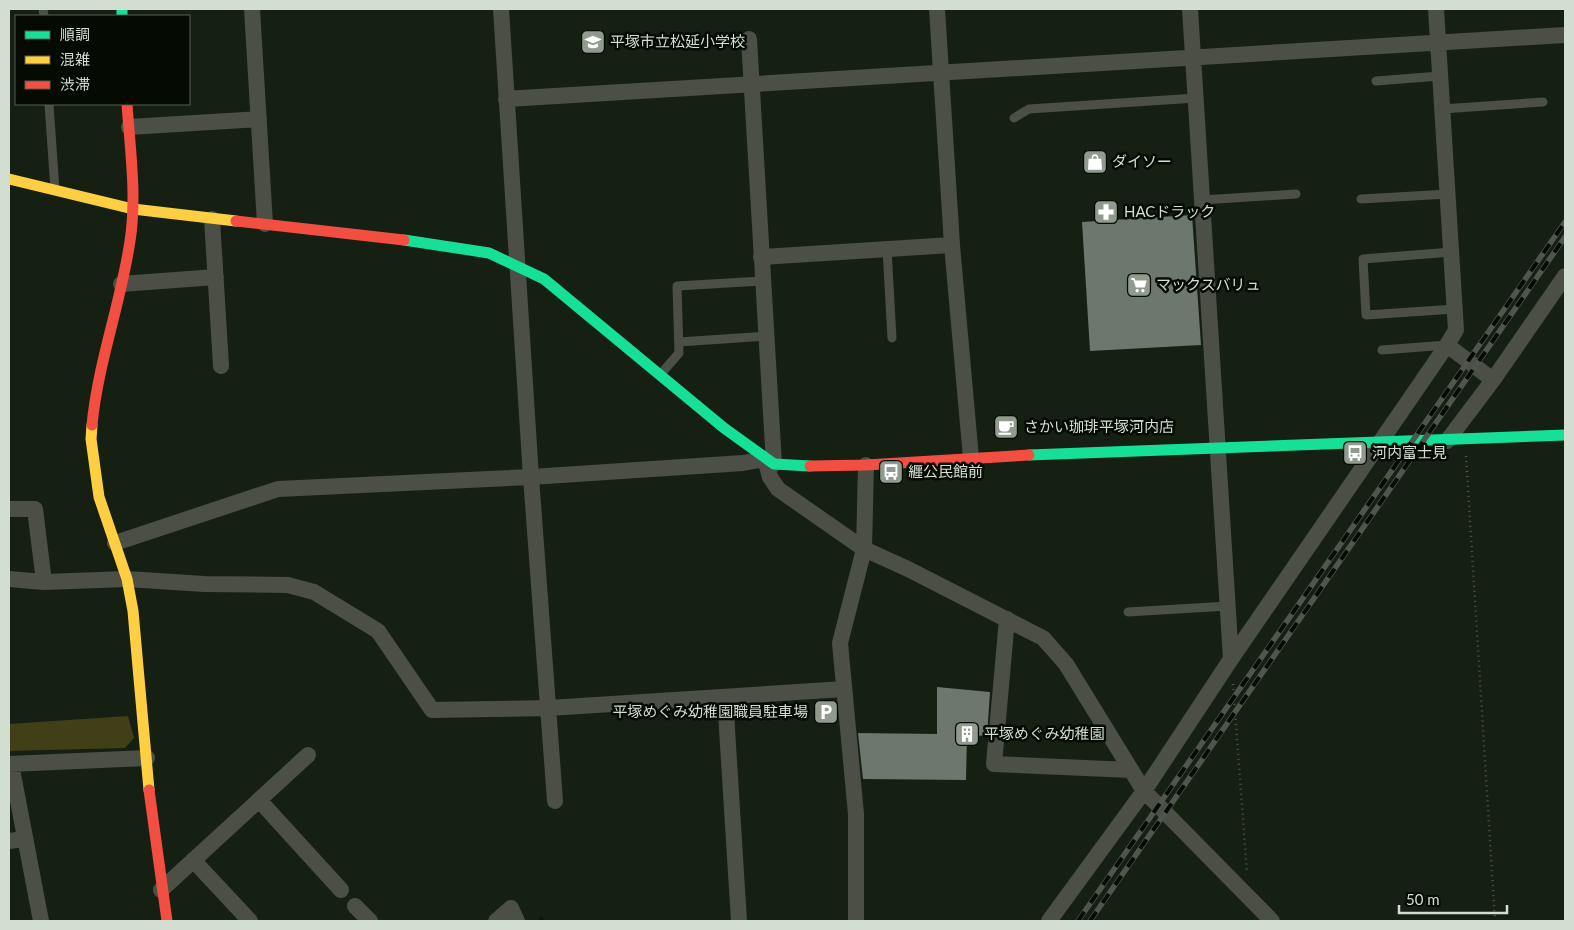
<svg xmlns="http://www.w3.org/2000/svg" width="1574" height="930" viewBox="0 0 1574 930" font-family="Lato,'Noto Sans JP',sans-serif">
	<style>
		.green { fill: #413f17 }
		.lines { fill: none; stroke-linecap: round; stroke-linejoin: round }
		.stream { stroke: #041610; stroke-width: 4.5 }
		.building { fill: #6c786d }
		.path { stroke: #50554c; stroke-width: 2.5; stroke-dasharray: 1 4; stroke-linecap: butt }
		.lane { stroke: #4b4f46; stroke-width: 9 }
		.street { stroke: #4b4f46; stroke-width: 16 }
		.fast { stroke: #16e098; stroke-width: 11 }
		.slow { stroke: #ffcf43; stroke-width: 11 }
		.jam { stroke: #f24e42; stroke-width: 11 }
		.rail-casing { stroke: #50564e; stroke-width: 5.5 }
		.rail { stroke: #050b03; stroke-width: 4; stroke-dasharray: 11; stroke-linecap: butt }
		.labels { text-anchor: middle; stroke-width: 5; stroke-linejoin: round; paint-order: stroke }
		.poi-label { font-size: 15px; fill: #d2decf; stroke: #050b03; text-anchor: start }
	</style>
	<rect width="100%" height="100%" fill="#151f12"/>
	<!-- green -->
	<path class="green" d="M128,716L134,738L125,748L9,751V724Z"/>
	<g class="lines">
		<!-- stream -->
		<path class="stream" d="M541,919L542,921"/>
	</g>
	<!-- building -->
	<path class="building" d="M1192,215L1201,345L1090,351L1082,222Z
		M937,687L990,692L987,736L967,735L966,780L863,779L858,733L937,734Z"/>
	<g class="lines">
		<!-- path -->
		<path class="path" d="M1466,456L1495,921
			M1233,684L1247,873"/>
		<!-- lane -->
		<path class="lane" d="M43,9L44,16
			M1376,81L1440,76
			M49,104L55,190
			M1442,109L1543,102
			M1014,118L1029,109L1196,98
			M1361,199L1448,194
			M1202,200L1296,194
			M887,249L892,338
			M1452,252L1363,259L1366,315L1455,309
			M679,342L766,336
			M1382,350L1447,345
			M660,375L679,353L677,286L762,281
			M1128,612L1228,606"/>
		<!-- street -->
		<path class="street" d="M252,9L265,224
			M501,9L531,477L555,801
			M937,9L952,245L971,458
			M1190,9L1231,659
			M1436,9L1456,330L1447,345L1493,380
			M749,39L774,464
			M506,99L1565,35
			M129,127L259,119
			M212,219L221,366
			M761,257L952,245
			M121,284L216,277
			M1447,441L1493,380L1565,276
			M9,509H35L44,582
			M115,543L278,489L531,477L743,463L765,459L770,477L778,489L864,549L908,569L1043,638L1066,664L1144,791L1272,921
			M9,579L44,582L127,579L204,584L288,585L314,592L378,631L432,710L549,708L844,689
			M1007,619L994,764L1131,770
			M725,697L739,921
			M9,764L147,758
			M11,764L41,921
			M259,800L341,890
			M9,841L24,839
			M193,860L250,921
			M161,890L308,755
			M355,906L370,921
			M496,921L511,908L517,921
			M856,921V814L840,643L864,549L866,465
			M1049,921L1144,791L1231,659L1447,345"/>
		<!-- fast -->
		<path class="fast" d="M122,9V16
			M404,240L489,253L544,279L724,428L774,464L810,466
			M1029,455L1565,435"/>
		<!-- slow -->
		<path class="slow" d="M9,179L133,209L236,221
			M92,425L91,439L99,497L127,579L133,611L149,790"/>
		<!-- jam -->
		<path class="jam" d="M236,221L404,240
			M92,425C98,362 121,303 130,241C137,197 130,149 127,104
			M810,466L866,465L1029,455
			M149,790L167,921"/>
		<defs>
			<path id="rail" d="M1078,921L1565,222
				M1090,921L1565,237"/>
		</defs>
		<!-- rail casing -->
		<use href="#rail" class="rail-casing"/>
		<!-- rail -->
		<use href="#rail" class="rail"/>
	</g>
	<!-- icons -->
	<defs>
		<symbol id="school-square" viewBox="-11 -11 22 22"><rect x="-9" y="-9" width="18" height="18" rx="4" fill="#909b8d" stroke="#050b03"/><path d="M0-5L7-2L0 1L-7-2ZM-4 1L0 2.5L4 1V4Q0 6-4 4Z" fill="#fff"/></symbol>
		<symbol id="shop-square" viewBox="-11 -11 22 22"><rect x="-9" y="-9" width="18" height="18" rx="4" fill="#909b8d" stroke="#050b03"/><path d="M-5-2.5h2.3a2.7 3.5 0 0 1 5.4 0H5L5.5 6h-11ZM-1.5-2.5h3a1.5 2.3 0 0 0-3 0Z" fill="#fff"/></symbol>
		<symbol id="pharmacy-square" viewBox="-11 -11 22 22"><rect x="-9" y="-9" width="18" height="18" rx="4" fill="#909b8d" stroke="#050b03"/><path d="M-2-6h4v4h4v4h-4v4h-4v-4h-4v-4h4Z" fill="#fff"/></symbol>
		<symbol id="supermarket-square" viewBox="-11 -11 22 22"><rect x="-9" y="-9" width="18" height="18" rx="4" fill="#909b8d" stroke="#050b03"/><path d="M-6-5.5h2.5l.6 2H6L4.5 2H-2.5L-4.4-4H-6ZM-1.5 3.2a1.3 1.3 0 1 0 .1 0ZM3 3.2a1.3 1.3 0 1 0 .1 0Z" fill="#fff"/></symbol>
		<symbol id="cafe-square" viewBox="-11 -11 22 22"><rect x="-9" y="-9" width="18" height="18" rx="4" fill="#909b8d" stroke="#050b03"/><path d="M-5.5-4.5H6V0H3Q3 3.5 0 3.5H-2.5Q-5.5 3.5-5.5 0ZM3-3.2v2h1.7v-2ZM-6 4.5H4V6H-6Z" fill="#fff"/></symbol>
		<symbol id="bus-square" viewBox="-11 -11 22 22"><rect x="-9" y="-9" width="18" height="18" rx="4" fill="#909b8d" stroke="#050b03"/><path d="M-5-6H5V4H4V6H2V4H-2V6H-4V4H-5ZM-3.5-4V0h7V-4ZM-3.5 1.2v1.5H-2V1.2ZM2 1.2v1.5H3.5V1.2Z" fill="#fff"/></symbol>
		<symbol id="parking-square" viewBox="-11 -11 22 22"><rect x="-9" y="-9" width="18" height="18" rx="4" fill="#909b8d" stroke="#050b03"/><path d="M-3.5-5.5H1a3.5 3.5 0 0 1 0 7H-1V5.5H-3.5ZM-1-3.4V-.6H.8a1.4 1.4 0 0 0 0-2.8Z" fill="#fff"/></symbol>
		<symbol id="building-square" viewBox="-11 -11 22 22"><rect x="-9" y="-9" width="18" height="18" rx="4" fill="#909b8d" stroke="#050b03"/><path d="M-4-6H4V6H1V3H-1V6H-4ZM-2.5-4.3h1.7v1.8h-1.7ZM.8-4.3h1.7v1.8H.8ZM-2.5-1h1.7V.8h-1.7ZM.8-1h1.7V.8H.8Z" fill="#fff"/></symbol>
	</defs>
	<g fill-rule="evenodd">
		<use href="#school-square" x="579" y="28" width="28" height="28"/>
		<use href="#shop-square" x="1081" y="148" width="28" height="28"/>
		<use href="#pharmacy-square" x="1092" y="198" width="28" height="28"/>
		<use href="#supermarket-square" x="1125" y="271" width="28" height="28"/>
		<use href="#cafe-square" x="992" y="413" width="28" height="28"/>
		<use href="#bus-square" x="1341" y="439" width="28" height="28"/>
		<use href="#bus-square" x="877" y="458" width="28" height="28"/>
		<use href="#parking-square" x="812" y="698" width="28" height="28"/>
		<use href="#building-square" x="953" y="720" width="28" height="28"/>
	</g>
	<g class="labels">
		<!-- poi labels -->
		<g class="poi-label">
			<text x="610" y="47">平塚市立松延小学校</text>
			<text x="1112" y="167">ダイソー</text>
			<text x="1124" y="217">HACドラック</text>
			<text x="1156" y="290">マックスバリュ</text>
			<text x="1024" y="432">さかい珈琲平塚河内店</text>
			<text x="1372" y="458">河内富士見</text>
			<text x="908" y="477">纒公民館前</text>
			<text x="808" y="717" text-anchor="end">平塚めぐみ幼稚園職員駐車場</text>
			<text x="984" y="739">平塚めぐみ幼稚園</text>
		</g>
	</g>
	<!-- border -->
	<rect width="1574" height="930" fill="none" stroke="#d2decf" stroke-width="20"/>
	<!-- legend -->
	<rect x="15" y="15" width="175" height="90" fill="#050b03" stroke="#575f55"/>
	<rect x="25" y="31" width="25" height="8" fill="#16e098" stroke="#575f55"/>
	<text x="60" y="40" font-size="15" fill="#d2decf">順調</text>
	<rect x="25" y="56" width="25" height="8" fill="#ffcf43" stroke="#575f55"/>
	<text x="60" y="65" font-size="15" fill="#d2decf">混雑</text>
	<rect x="25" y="81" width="25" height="8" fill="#f24e42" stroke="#575f55"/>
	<text x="60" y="90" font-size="15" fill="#d2decf">渋滞</text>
	<!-- scale -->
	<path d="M1399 905v8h108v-8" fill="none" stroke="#d2decf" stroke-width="2.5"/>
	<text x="1406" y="905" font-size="15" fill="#d2decf" stroke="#050b03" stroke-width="4" paint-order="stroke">50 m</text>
</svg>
